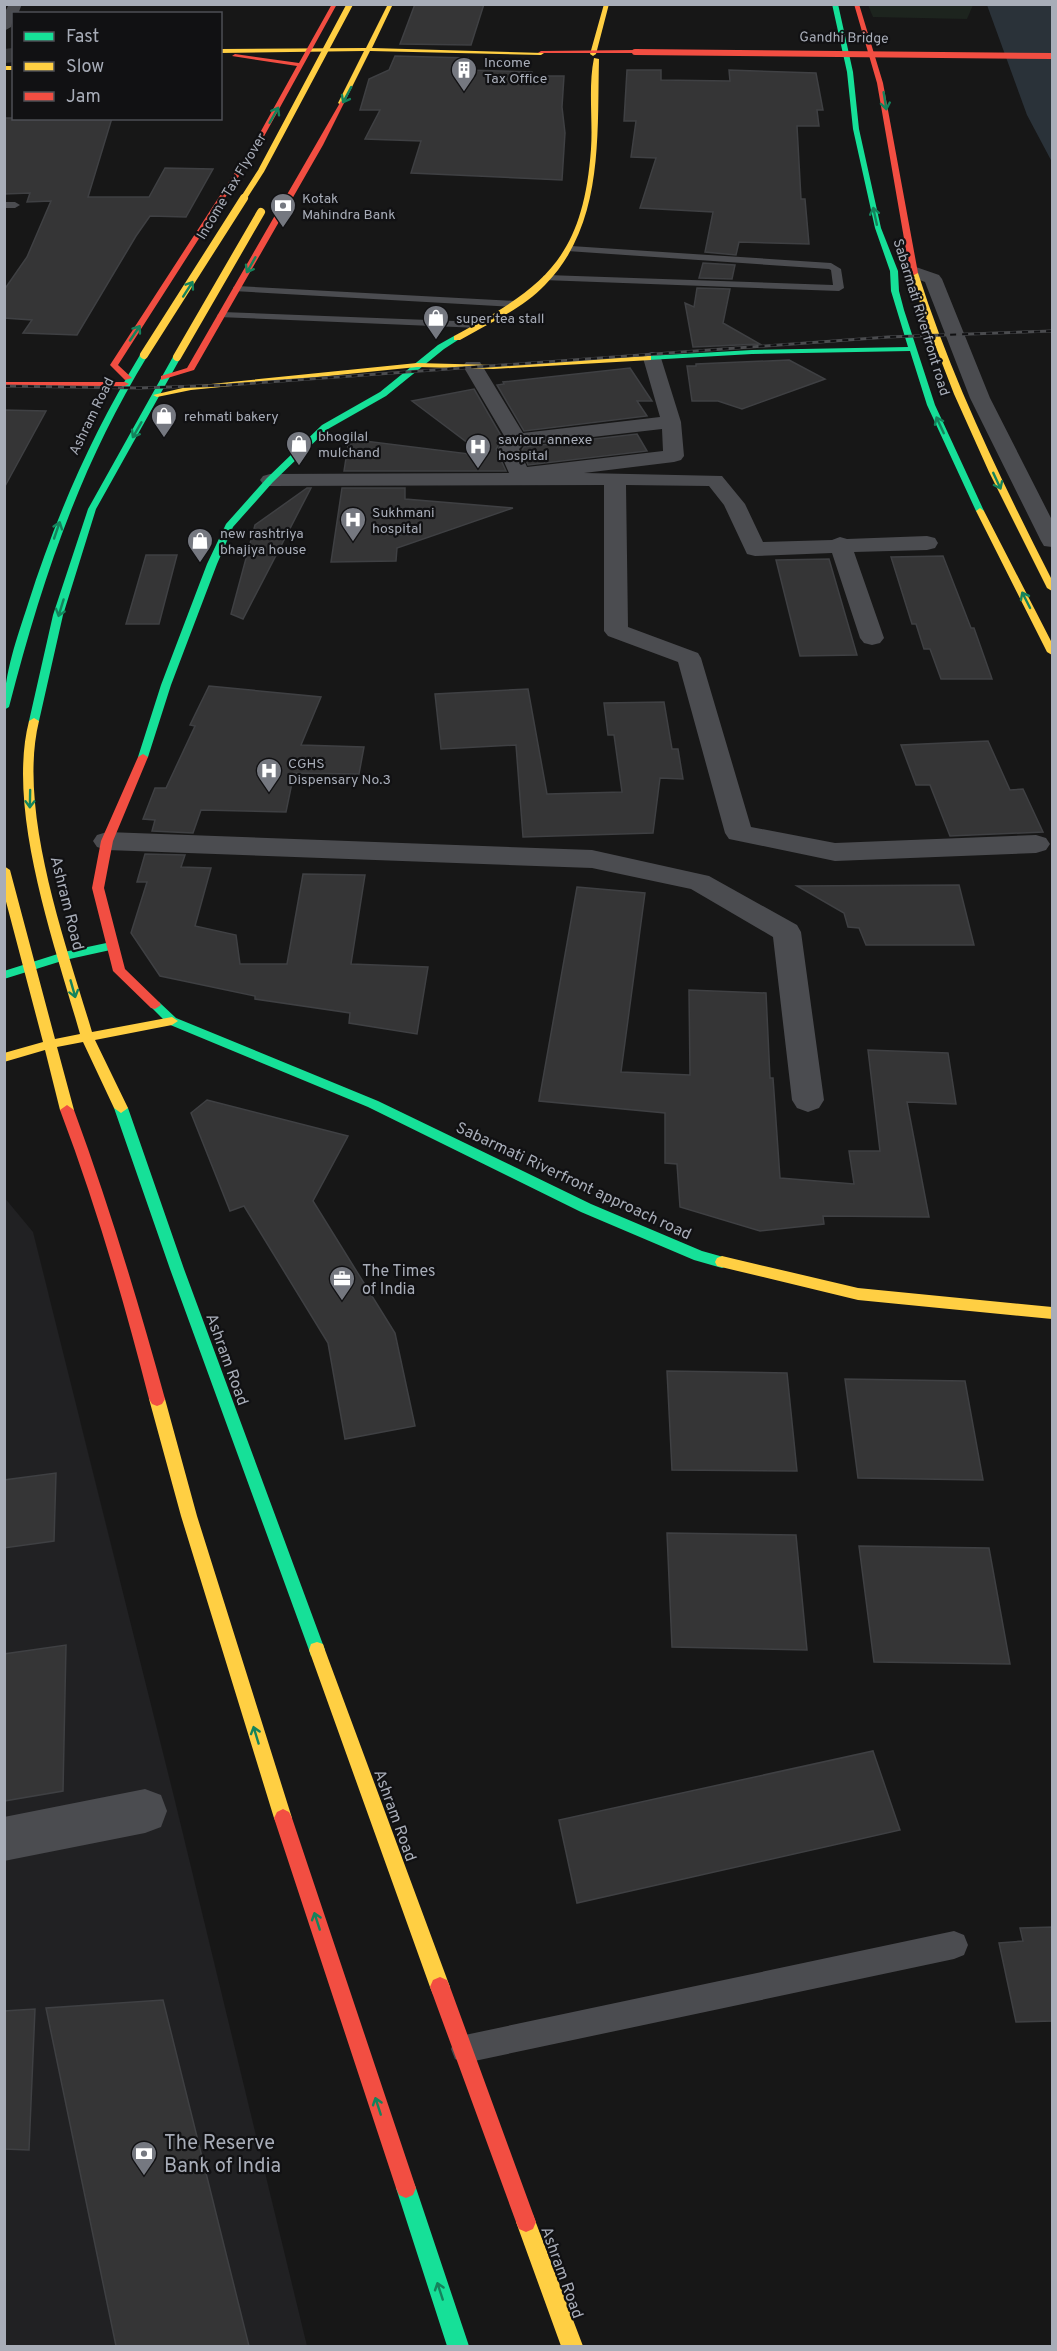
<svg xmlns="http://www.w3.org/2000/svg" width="1057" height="2351" viewBox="0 0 1057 2351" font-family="Overpass,sans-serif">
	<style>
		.built { fill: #212123 }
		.green { fill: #1d241e }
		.water { fill: #2a3239 }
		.building { fill: #353536; stroke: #3f4043; stroke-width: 1.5 }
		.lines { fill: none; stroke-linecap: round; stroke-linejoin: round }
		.primary-tunnel { stroke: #343537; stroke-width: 14; stroke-dasharray: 14 8; stroke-linecap: butt }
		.lane { fill: #4b4c50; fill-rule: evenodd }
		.street { fill: #4b4c50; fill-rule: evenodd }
		.fast { fill: #16e098; fill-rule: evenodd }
		.slow { fill: #ffcf43; fill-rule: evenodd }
		.jam { fill: #f24e42; fill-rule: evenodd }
		.rail-casing { stroke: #4b4c4f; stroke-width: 3 }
		.rail { stroke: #111113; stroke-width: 2; stroke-dasharray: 6; stroke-linecap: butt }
		.slow-bridge-far1 { stroke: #ffcf43; stroke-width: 6 }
		.slow-bridge { stroke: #ffcf43; stroke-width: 8 }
		.jam-bridge { stroke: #f24e42; stroke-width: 6 }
		.oneway { stroke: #14835c }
		.labels { text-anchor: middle; stroke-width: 4.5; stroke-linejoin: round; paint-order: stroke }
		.far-street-label { font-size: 14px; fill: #a8adb8; stroke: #111113 }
		.far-poi-label { font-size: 14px; fill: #a8adb8; stroke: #111113; text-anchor: start }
		.street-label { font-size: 16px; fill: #a8adb8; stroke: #111113 }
		.poi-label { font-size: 16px; fill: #a8adb8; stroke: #111113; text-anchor: start }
		.near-poi-label { font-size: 20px; fill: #a8adb8; stroke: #111113; text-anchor: start }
	</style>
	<rect width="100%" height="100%" fill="#171717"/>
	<!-- built -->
	<path class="built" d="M4,1197L33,1232L175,1801L307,2346H5Z"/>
	<!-- green -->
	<path class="green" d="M868,5H973L967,19L873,17Z"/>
	<!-- water -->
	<path class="water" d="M987,5H1052V162L1027,115Z"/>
	<!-- building -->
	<path class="building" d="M415,4H484L471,45L400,44Z
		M395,56L468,58L464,70L532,72V76H564L562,107L565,133L562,180L411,173L421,141L365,139L380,110H360L369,79L389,70Z
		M627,70H661V80L730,81L729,70L816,73L823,110H817L819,126H797L801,199H805L809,244L739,242L736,255L705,252L713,212L640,208L656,158L631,157L636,121H624Z
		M4,118H112L88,197H149L165,168L213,169L186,217L150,216L136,236L77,335L23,333L32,320L4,318V290L27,257L51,201L27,202L30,193L4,194Z
		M703,263L735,265L732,279L699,278Z
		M697,288L730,289L723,323L760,344L693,347L685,303L694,307Z
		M789,360L825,379L742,409L718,401H692L687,366H696V364Z
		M630,368L652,401H637L647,416L524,431L497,385L504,384L503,382Z
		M474,389L503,439L496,449L506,471H344L349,439L485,456L412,401Z
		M4,410L46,411L4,488Z
		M637,434L647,451L528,465L522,450L524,447Z
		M307,488H311L243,619L231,614L255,525Z
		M342,488H405V499L513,508L397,548L396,561L331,562Z
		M146,555H177L159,624H126Z
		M943,556L971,628H974L992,679H941L930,649H924L916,624H912L891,557Z
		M829,559L857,655L800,656L776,560Z
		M209,686L321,697L301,745L364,747L359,774L294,773L286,812L201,810L193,833L152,831L155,820L143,819L155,788H166L195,726L190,725Z
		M528,689L547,794L622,792L614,735H608L604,703L664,702L672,749H678L683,779L660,778L653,833L523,837L516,745L441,749L435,694Z
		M988,741L1010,790L1023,789L1043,832L950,836L930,785H916L901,745Z
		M145,854L185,855L181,867L211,868L195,926L236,935L240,964H287L303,874L365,875L351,964L428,967L417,1034L349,1023L350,1013L255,999V996L160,976L131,933L147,882H137Z
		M959,885L974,945H866L859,928L848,927L844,913L797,886Z
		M577,887L645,893L621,1072L690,1075L689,990L766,993L770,1078H773L780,1178L854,1184L849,1151H880L868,1050L948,1053L956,1104L907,1102L929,1217L823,1216L824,1224L760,1231L680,1207L677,1164L665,1163V1113L539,1101Z
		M207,1100L348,1136L313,1201L395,1333L415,1426L345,1439L328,1343L244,1206L230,1211L191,1113Z
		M667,1371L787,1373L797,1471L672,1470Z
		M845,1379L965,1381L983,1480L858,1478Z
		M56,1473L54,1541L4,1548V1480Z
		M667,1533L796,1535L807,1650L672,1647Z
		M859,1546L989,1548L1010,1664L874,1662Z
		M66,1645L63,1791L4,1801V1654Z
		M873,1751L900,1830L577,1903L559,1820Z
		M1053,1927V2021L1016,2022L999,1943L1023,1941L1020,1928Z
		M163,2000L249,2346H116L46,2008Z
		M35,2009L29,2150L4,2149V2011Z"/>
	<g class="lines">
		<!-- primary-tunnel -->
		<path class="primary-tunnel" d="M4,56L14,55"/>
		<!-- lane -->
		<path class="lane" d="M4,202H15L20,205L15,208H4Z
			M571,246L831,263L841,269L844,288L839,291L543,280V276L547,275L833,285L831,270L829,269L567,251L566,249Z
			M237,286L515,301L520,304L515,307L233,291V287Z
			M222,312L480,322L485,325L480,328L218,317L217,315Z
			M954,1931L964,1935L968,1945L964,1955L954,1959L465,2063L455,2059L451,2049L455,2039L465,2035Z"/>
		<!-- street -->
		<path class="street" d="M9,4H22L18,14H14L11,27L4,31V14Z
			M913,266L939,275L942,279L990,398L1052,520V547L1044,546L1041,541L970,398L925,282L907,275L904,271L907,267Z
			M652,352L659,354L661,358L681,422L684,456L681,460L674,462L584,473L722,476L745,504L763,542L832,540L840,537L847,539L927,536L935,538L938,543L935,548L927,550L854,552L884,638L880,643L872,645L864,643L860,638L832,553L755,556L747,554L724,505L709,486L626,485L628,627L698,653L701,658L751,827L835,843L1036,835L1046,838L1050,844L1046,850L1036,853L835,861L729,839L725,833L678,662L608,636L604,631V485L270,486L263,484L260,480L263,476L270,474L509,473L498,448L506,439L463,366L466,362H480L523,433L660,417L643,358L645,354ZM662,429L663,451L527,467L519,449L523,445Z
			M107,832L592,850L709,876L797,925L801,932L824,1100L819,1108L808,1112L797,1108L792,1100L773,937L691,889L592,868L107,850L97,847L93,841L97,835Z
			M145,1789L161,1795L167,1811L161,1827L145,1833L4,1861V1817Z"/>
		<!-- fast -->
		<path class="fast" d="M832,4H838L853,72L859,129L881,228L898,271L899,291L904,310L935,405L984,511L983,513L976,511L927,405L910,351L752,354L648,360L644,358L648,356L752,350L908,347L891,291L890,271L875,228L853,129L847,72Z
			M454,336L461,338L444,349L386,396L328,429L273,482L233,527L217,564L171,685L148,757L143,760L139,759L138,757L161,685L207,564L226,524L267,478L322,425L380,392L438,345Z
			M144,353L148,355C79,468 42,580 9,707L4,710C4,673 17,638 28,604C56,516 92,434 140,355Z
			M174,355L181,357L96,509L63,615L39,721L34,724L30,723L29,721L53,615L88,509Z
			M111,942L115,943L117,946L115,949L65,960L4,979V971L64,952Z
			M155,1001L159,1002L176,1018L378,1101L591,1204L702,1251L727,1258L729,1262L727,1266L722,1268L694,1260L581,1212L368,1107L168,1024L149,1005Z
			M121,1103L128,1108L184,1269L325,1650L323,1656L317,1658L311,1656L309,1650L170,1269L114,1108Z
			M406,2178L413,2181L416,2188L469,2346H447L396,2188L399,2181Z"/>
		<!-- slow -->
		<path class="slow" d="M388,4H393L372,48L544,53L541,55L370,51L344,103L341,105L338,103L364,51L220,53V49L366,48Z
			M604,4H609L596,54L593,56L590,54Z
			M594,58L599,59C597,138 604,225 545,285C522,309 488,324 460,340H454V336C545,287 583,258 591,149C593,120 588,87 594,58Z
			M4,66H14V70H4Z
			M911,271L918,273C952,380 1001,480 1052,580V591L1047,588L989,472L954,394L923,314Z
			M648,356H651V360L493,369L417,367L191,390L157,397L153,395L191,386L417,363L493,365Z
			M980,508L984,511L1052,643V655L1047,652L976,511Z
			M34,718L39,721C17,811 66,944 92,1032L172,1017L178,1021L172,1025L95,1040L128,1108L121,1113L114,1108L83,1042L57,1047L74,1110L67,1115L60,1110L45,1050L4,1062V1053L43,1042L4,894V866L10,870L55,1039L80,1034C55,945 6,811 29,721Z
			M722,1256L858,1288L1052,1307V1319L858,1300L717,1266L715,1262L717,1258Z
			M157,1392L162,1394L165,1399L197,1516L292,1818L289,1824L283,1827L277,1824L274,1818L181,1516L149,1399L152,1394Z
			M317,1642L323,1644L325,1650L450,1987L447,1994L440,1997L433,1994L430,1987L309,1650L311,1644Z
			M526,2212L533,2215L583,2346H561L516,2222L519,2215Z"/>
		<!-- jam -->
		<path class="jam" d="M332,4H337L262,140L118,365L132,378L125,380L110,365L256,140L297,66L232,56L235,54L299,63Z
			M854,4H859L883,83L918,273L914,275L910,273L877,83Z
			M635,50L637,53H538L541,51Z
			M341,101L344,103L323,145L194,370L161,380V376L187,368Z
			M4,382H125L129,384L125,386H4Z
			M143,754L148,757L113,841L104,888L125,969L159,1002L161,1005L155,1009L151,1008L113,971L92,888L101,841L138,757Z
			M67,1105L74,1110C109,1205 138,1301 165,1399L162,1404L157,1406L152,1404L149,1399C124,1301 96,1205 60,1110Z
			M283,1809L289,1812L292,1818L416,2188L413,2195L406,2198L399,2195L396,2188L274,1818L277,1812Z
			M440,1977L447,1980L450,1987L536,2222L533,2229L526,2232L519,2229L516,2222L430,1987L433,1980Z"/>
		<defs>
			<path id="rail" d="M4,386L139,388L228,385L888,337L1052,331"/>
		</defs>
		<!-- rail casing -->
		<use href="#rail" class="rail-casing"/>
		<!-- rail -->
		<use href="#rail" class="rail"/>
		<!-- slow-bridge-far1 -->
		<path class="slow-bridge-far1" d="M243,199L261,171L350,4"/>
		<!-- slow-bridge -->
		<path class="slow-bridge" d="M144,355L244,198
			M177,357L261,212"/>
		<!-- jam-bridge -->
		<path class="jam-bridge" d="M635,52L1052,56"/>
	</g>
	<!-- one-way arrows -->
	<defs><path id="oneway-shaft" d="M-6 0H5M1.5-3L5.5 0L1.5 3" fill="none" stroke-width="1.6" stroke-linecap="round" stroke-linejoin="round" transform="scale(1.5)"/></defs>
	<g class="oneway">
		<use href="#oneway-shaft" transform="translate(347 95) rotate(118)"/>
		<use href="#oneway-shaft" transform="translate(885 101) rotate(81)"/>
		<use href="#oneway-shaft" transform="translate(274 115) rotate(-60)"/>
		<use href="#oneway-shaft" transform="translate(875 216) rotate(-102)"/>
		<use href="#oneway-shaft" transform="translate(251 265) rotate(120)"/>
		<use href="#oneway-shaft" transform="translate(188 289) rotate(-57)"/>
		<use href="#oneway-shaft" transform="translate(135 333) rotate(-56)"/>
		<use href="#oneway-shaft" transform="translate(940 425) rotate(-115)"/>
		<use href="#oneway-shaft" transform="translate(137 430) rotate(120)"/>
		<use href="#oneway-shaft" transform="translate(997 481) rotate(65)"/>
		<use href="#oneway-shaft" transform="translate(57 530) rotate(-71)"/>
		<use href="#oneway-shaft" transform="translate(1026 600) rotate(-117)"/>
		<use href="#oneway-shaft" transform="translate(61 608) rotate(107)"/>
		<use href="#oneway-shaft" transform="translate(30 799) rotate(91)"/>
		<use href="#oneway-shaft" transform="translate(73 989) rotate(74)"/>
		<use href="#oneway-shaft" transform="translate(256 1735) rotate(-107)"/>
		<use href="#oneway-shaft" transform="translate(317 1921) rotate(-108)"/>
		<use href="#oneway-shaft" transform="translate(378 2106) rotate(-108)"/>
		<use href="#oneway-shaft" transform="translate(440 2291) rotate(-108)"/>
	</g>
	<!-- icons -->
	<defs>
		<symbol id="building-pin" viewBox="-11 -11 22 30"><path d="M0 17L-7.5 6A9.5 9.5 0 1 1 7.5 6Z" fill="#757880" stroke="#111113"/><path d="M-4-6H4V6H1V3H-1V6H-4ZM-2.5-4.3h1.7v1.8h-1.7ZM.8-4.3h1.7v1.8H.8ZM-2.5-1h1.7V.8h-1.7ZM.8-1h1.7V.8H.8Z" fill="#fff"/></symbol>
		<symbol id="bank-pin" viewBox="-11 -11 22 30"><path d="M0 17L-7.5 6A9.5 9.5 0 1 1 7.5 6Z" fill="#757880" stroke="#111113"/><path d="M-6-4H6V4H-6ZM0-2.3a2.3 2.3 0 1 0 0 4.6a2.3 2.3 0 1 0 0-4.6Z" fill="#fff"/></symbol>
		<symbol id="shop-pin" viewBox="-11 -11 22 30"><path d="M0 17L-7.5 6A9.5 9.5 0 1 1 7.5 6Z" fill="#757880" stroke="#111113"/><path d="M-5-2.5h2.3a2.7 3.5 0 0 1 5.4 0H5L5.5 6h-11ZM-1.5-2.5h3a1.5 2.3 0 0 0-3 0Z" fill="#fff"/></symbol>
		<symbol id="hospital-pin" viewBox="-11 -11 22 30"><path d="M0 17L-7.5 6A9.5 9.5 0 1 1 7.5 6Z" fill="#757880" stroke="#111113"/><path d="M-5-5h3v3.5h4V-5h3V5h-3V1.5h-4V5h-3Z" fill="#fff"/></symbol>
		<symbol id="office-pin" viewBox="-11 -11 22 30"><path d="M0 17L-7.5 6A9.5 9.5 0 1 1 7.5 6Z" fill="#757880" stroke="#111113"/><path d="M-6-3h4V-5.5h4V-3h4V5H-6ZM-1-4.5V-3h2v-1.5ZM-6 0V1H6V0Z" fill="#fff"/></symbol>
	</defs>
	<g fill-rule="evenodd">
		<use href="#building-pin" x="449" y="55" width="30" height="40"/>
		<use href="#bank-pin" x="268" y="191" width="30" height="40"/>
		<use href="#shop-pin" x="421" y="303" width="30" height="40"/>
		<use href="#shop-pin" x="149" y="401" width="30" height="40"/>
		<use href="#shop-pin" x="284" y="429" width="30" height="40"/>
		<use href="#hospital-pin" x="463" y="432" width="30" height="40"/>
		<use href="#hospital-pin" x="338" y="505" width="30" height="40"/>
		<use href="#shop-pin" x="185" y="526" width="30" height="40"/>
		<use href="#hospital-pin" x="254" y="756" width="30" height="40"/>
		<use href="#office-pin" x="327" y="1264" width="30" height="40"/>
		<use href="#bank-pin" x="129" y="2139" width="30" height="40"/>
	</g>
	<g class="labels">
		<!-- far-street labels -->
		<g class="far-street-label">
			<text transform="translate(844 37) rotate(1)" y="5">Gandhi Bridge</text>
			<text transform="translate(231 186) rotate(-59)" y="5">Income Tax Flyover</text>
			<text transform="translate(922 317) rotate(73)" y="5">Sabarmati Riverfront road</text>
			<text transform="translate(91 416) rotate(-64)" y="5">Ashram Road</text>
		</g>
		<!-- far-poi labels -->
		<g class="far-poi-label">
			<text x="484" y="67">Income<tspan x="484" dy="16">Tax Office</tspan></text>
			<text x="302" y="203">Kotak<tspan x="302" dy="16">Mahindra Bank</tspan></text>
			<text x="456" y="323">super tea stall</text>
			<text x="184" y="421">rehmati bakery</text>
			<text x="318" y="441">bhogilal<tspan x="318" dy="16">mulchand</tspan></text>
			<text x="498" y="444">saviour annexe<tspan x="498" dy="16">hospital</tspan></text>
			<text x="372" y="517">Sukhmani<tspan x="372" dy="16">hospital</tspan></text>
			<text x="220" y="538">new rashtriya<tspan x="220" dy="16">bhajiya house</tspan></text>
			<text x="288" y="768">CGHS<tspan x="288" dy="16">Dispensary No.3</tspan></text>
		</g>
		<!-- street labels -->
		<g class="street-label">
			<text transform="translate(68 903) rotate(76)" y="6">Ashram Road</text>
			<text transform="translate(574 1180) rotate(25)" y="6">Sabarmati Riverfront approach road</text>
			<text transform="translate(228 1359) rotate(70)" y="6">Ashram Road</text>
			<text transform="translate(396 1815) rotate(70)" y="6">Ashram Road</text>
			<text transform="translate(563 2272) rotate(70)" y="6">Ashram Road</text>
		</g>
		<!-- poi labels -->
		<g class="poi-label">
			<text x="362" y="1276">The Times<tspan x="362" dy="18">of India</tspan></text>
		</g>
		<!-- near-poi labels -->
		<g class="near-poi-label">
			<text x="164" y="2149">The Reserve<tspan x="164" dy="23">Bank of India</tspan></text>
		</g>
	</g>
	<!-- border -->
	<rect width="1057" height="2351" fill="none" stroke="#a8adb8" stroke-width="12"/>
	<!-- legend -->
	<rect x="12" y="12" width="210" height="108" fill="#111113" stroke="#4d4f55" stroke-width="1.5"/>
	<rect x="24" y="32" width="30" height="9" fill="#16e098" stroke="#4d4f55" stroke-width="1.5"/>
	<text x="66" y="42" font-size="18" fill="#a8adb8">Fast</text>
	<rect x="24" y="62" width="30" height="9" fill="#ffcf43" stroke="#4d4f55" stroke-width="1.5"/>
	<text x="66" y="72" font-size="18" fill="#a8adb8">Slow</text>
	<rect x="24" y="92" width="30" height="9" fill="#f24e42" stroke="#4d4f55" stroke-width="1.5"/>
	<text x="66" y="102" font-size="18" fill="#a8adb8">Jam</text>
</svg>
